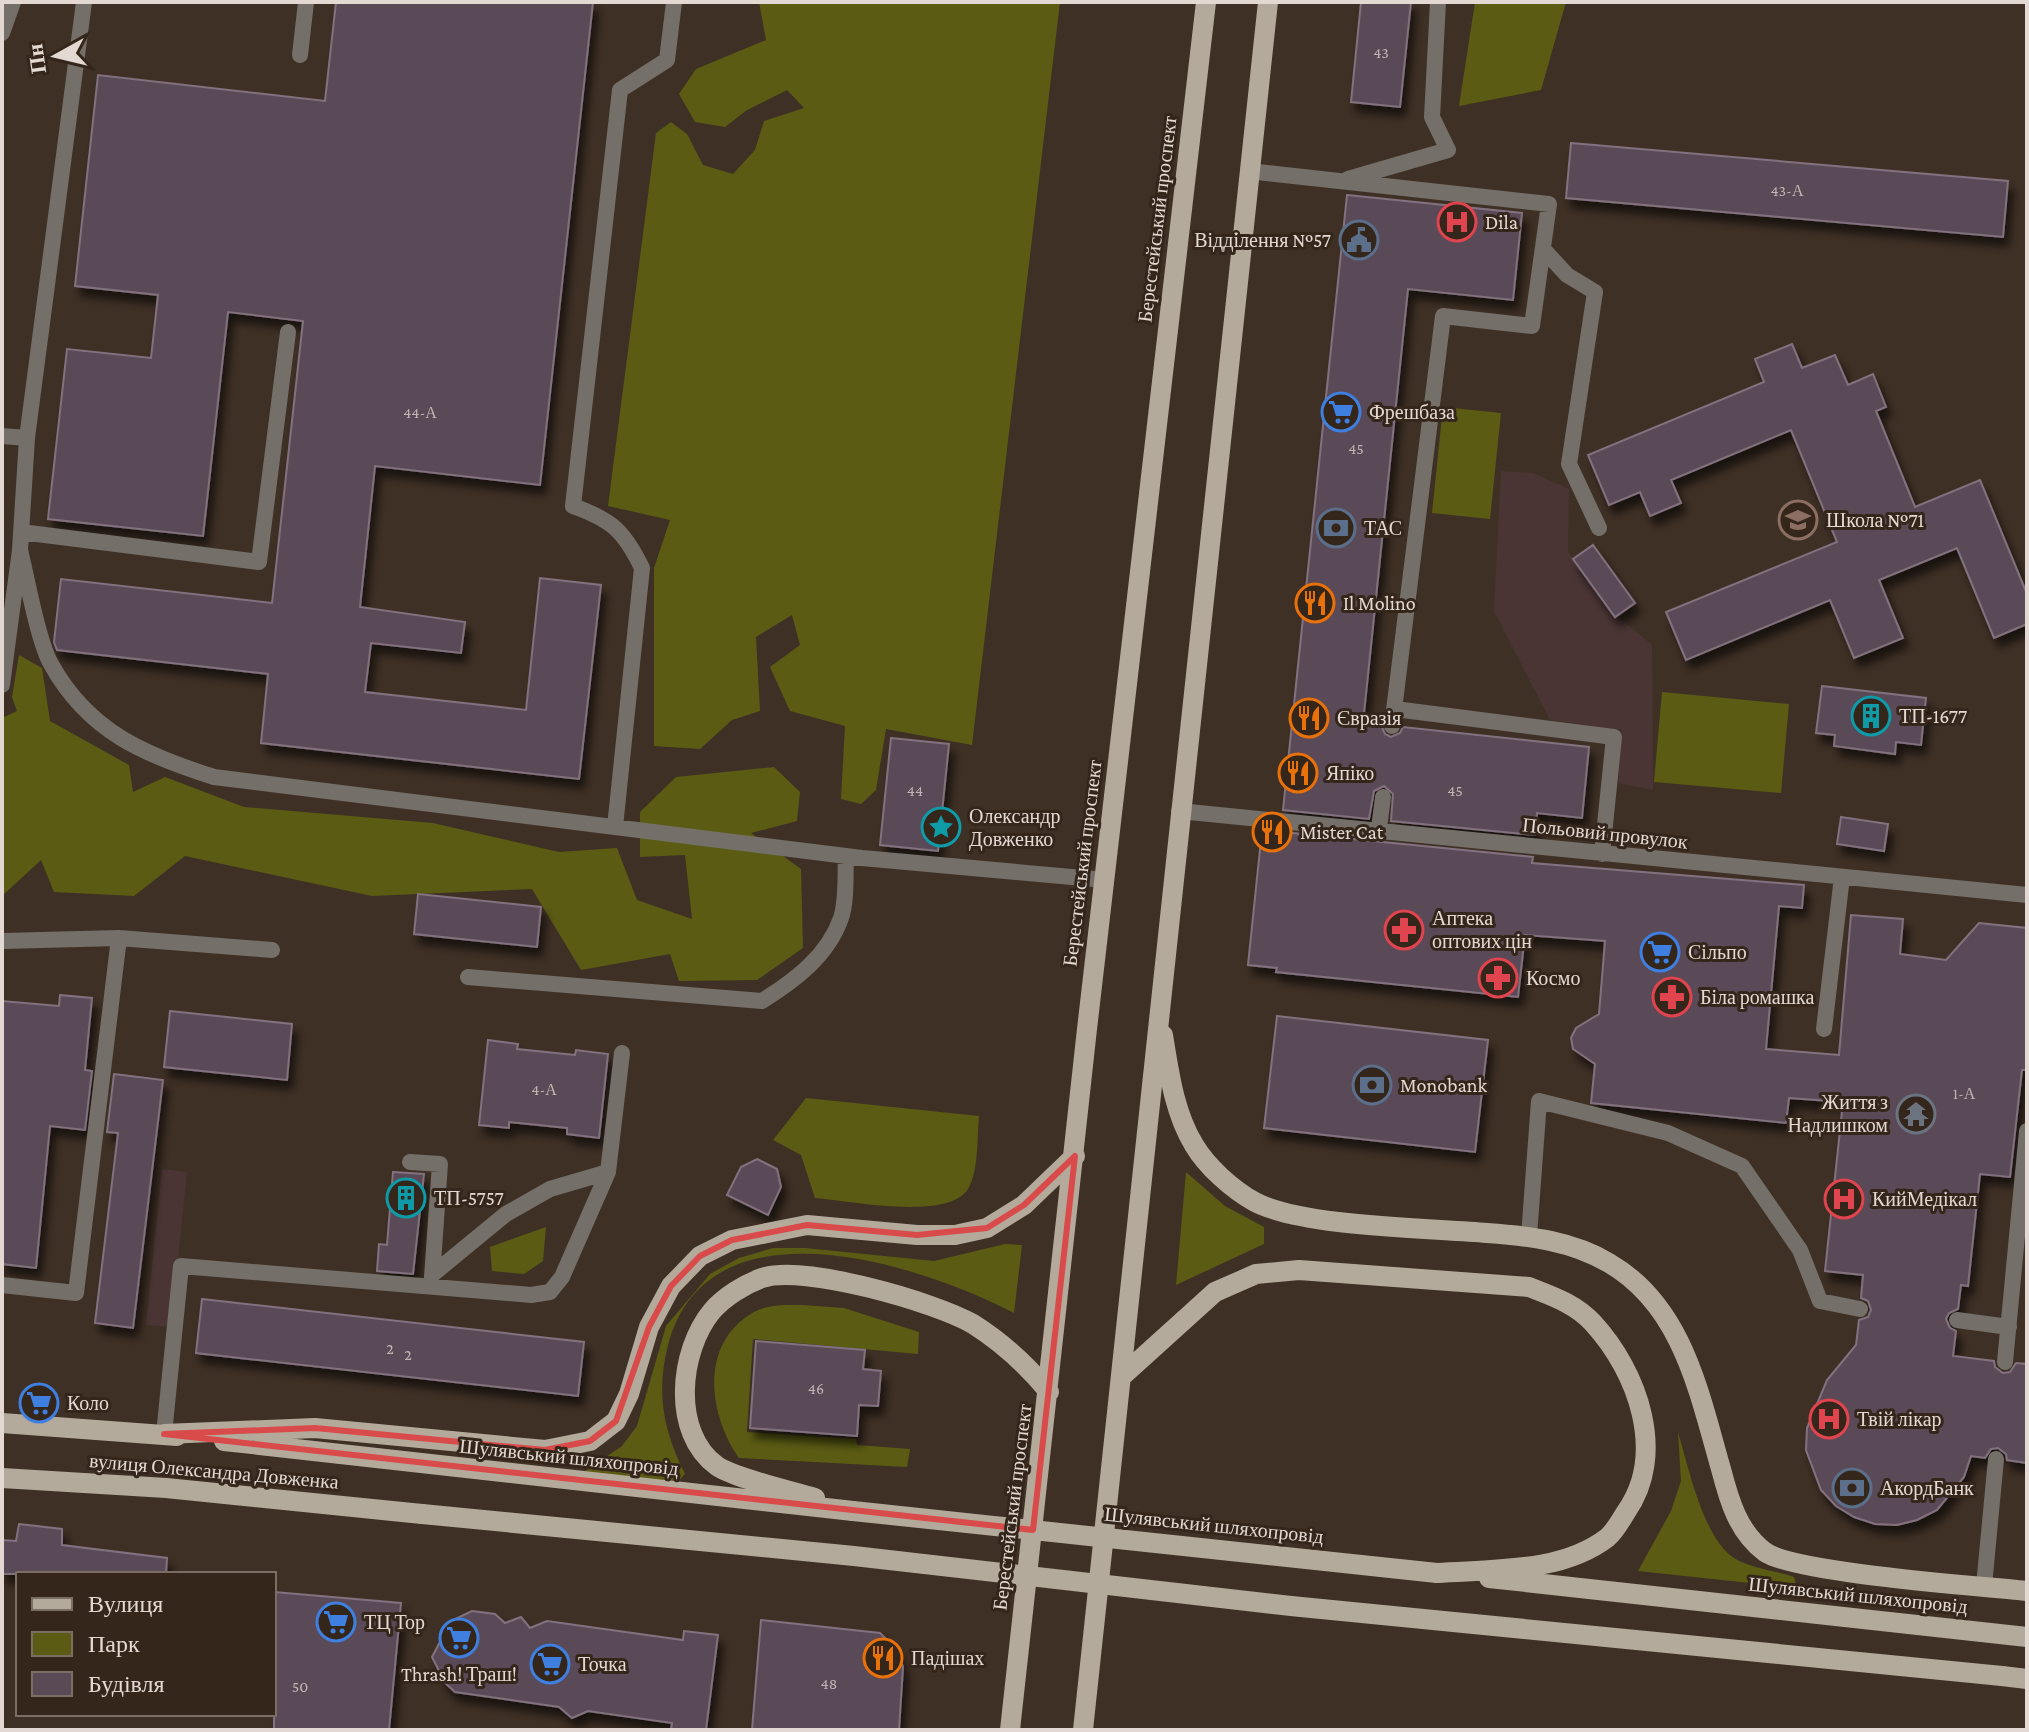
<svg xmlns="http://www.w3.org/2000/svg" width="2029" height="1732" viewBox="0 0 2029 1732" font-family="'Crimson Pro',serif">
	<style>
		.industrial { fill: #4a3534 }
		.green { fill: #5b5b14 }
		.building { fill: #5a4a56; stroke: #82717e; stroke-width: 2; filter: url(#shadow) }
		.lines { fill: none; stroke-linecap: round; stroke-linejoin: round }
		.lane { stroke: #746f68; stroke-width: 16 }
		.primary { stroke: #b4aa9b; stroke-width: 20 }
		.primary-bridge { stroke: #b4aa9b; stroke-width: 20 }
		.marked { fill: none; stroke: #d94b4a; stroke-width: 6; stroke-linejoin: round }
		.labels { text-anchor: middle; stroke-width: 6; stroke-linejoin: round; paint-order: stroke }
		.number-label { font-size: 16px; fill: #c1b5b3 }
		.street-label { font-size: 20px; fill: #e3d9d2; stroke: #34261b }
		.poi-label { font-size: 20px; fill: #e3d9d2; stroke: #34261b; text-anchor: start }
	</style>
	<defs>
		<filter id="shadow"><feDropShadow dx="5" dy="9" stdDeviation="4" flood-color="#0009"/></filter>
	</defs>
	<rect width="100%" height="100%" fill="#3f3025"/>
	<!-- industrial -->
	<path class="industrial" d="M1501,471L1533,473L1569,489L1568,552L1621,619L1652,645L1653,790L1618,783L1622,730L1550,720L1494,611Z
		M162,1169L187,1172L171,1327L146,1325Z"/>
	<!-- green -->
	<path class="green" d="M759,2H1060L972,745L886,729L876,790L861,804L841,799L845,726L790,711L770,667L800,645L792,615L756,637L760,711L732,720L700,749L654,746V568L670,520L608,506L656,133L671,122L687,134L703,165L733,174L755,150L764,121L804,108L787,90L747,110L725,127L695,122L679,94L696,69L766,40Z
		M1475,2H1566L1541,90L1459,106Z
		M1443,407L1501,413L1490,519L1432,513Z
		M19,655L42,668L50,721L129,765L133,792L165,777L244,807L433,823L559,852L617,848L637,900L692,919L685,855L640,857V812L676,777L774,767L800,792L797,821L751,833L801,869L803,948L757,980L679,981L670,954L581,970L532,889L372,896L185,856L134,896L54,892L41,860L2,896V718L17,711L12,697Z
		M1662,692L1789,704L1781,793L1654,782Z
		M806,1098L979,1116C977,1136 979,1171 968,1189C948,1221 850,1201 815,1198L801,1155L773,1140Z
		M1186,1172L1225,1206L1264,1227V1244L1176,1285Z
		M546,1227L543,1261L524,1274L492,1271L490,1247Z
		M1005,1244L1022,1245L1014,1313C920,1264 708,1195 668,1345C656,1393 663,1430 685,1474L677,1483L581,1474L622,1446L637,1426L666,1326L710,1274L739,1258L773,1248H805L934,1261Z
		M803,1305L844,1308L919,1332L918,1354L753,1339L747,1432L856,1439L857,1445L910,1449L907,1467L739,1458C708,1414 699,1343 754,1312C768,1304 787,1305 803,1305Z
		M1678,1432C1688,1465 1703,1538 1734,1558C1750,1568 1776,1571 1794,1577L1797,1588L1638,1571L1671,1511L1681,1481Z"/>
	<!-- building -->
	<path class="building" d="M336,2H593L540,485L375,466L360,607L465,622L461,653L371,643L365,692L526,710L540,578L601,585L579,779L261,743L268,674L57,650L54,642L61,579L272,603L303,321L228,312L203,536L48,519L67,349L151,358L158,295L75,286L98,75L325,101Z
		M1361,2H1411L1400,107L1351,102Z
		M1571,143L2008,181L2003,237L1566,198Z
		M1347,195L1522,213L1513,300L1408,289L1363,723L1381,725L1385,734L1391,737L1400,733L1403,727L1589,747L1582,818L1537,813L1535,835L1391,821L1393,794L1384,786L1374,791L1369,819L1283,810Z
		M1792,344L1802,368L1835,355L1848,385L1873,374L1886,407L1876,411L1915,507L1980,480L2027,594V624L1994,638L1957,548L1879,580L1903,638L1854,658L1830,600L1686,660L1666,612L1837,542L1791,430L1671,480L1681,503L1650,516L1640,492L1609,505L1588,455L1764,382L1755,359Z
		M1593,545L1635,603L1615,617L1573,559Z
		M1822,686L1926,698L1921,745L1896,742L1895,754L1834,746L1835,735L1816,733Z
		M891,738L949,744L938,851L880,845Z
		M1841,817L1888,824L1884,851L1837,844Z
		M1262,830L1533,857L1532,863L1804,885L1802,908L1779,906L1766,1049L1839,1055L1851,915L1903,919L1900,954L1946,960L1979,923L2027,928V1070H2022L2010,1177L1980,1174L1968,1286L1961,1285L1958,1309L1949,1313L1946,1319L1950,1328L1956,1331L1953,1356L1994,1361L1995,1367L2003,1373L2010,1372L2016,1363L2027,1364V1463L2007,1460L2006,1454L1998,1448L1991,1449L1985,1458L1971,1456L1964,1477L1937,1510L1917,1520L1897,1525L1875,1524L1854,1517L1836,1506L1821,1490L1806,1450L1807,1428L1827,1380L1856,1345L1859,1320L1868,1317L1871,1310L1868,1301L1861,1298L1863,1275L1825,1271L1843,1102L1789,1098L1786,1123L1591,1103L1595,1064L1573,1049L1571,1038L1576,1028L1599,1014L1605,941L1525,935L1518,997L1276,972L1277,968L1248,965Z
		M418,894L541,907L537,947L414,934Z
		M60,995L92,998L85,1070L92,1071L85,1130L50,1126L36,1268L2,1264V1001L59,1006Z
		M170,1011L292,1024L287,1080L164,1067Z
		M1277,1016L1488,1040L1475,1152L1264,1128Z
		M488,1040L518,1044L517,1049L575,1055L576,1050L608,1054L599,1138L567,1134V1128L509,1122V1128L479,1125Z
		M114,1074L163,1080L133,1328L95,1323L118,1133L107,1132Z
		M757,1159L777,1169L781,1187L768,1215L727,1195L741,1167Z
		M393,1172L424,1174L413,1274L377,1271L379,1244L387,1245Z
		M202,1299L584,1342L578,1396L196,1353Z
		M756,1341L865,1350L863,1369L881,1371L878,1406L859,1405L857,1436L750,1428Z
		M19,1524L62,1529V1545L167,1558L166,1574H2V1540L16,1541Z
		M274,1592L401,1603L389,1730H274Z
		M472,1611L495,1614L505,1623L521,1617L530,1628L547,1621L683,1640L684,1631L718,1635L706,1730H671L672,1723L588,1711L572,1718L559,1707L455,1692L445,1683L432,1657L451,1621Z
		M761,1620L880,1633L897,1650L903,1667L899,1730H752Z"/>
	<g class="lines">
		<!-- lane -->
		<path class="lane" d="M2,33L13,2
			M300,55L306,2
			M1248,171L1549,204L1532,326L1443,316L1392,726
			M1348,179L1448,150L1432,117L1438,2
			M1544,250L1567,275L1595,292L1569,464L1599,528
			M2,436L27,438
			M21,532L259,562L288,332
			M20,550C27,578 38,641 51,664C88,731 144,755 214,777L862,858L1105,880
			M2,685L20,550L27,438L84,2
			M1395,709L1614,737L1602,854
			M1179,811L2027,895
			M615,827L642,568C624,531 612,520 573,506L620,90L667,60L674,2
			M1379,828L1383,797
			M2,941L119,938L272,950
			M468,977L762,1001C794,981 828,956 841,918C847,900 845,875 846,856
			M1824,1029L1842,877
			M410,1162L440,1164L432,1277
			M1529,1236L1539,1101L1668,1133L1742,1166L1800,1250L1820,1301L1860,1309
			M433,1274L506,1214L550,1189L608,1172
			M2,1285L76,1293L119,938
			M1957,1320L2009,1327
			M2005,1362L2027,1131
			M164,1434L181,1266L531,1295L550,1292L562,1277L608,1172L622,1053
			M1984,1586L1996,1459"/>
		<!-- primary -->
		<path class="primary" d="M1163,1035C1169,1072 1174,1112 1194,1145C1207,1167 1233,1190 1255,1202C1303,1227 1429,1228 1487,1233C1530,1236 1572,1241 1609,1263C1683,1306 1699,1393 1721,1469C1729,1500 1738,1532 1765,1552C1795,1573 1980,1586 2027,1591
			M1121,1377L1215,1292L1256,1274L1299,1270L1529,1287C1552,1296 1576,1304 1593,1323C1638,1372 1667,1454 1626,1512C1621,1520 1615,1531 1608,1537C1562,1573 1493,1569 1437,1573
			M2,1423L177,1436
			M164,1434L315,1428L545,1450L590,1441L616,1421L629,1394L649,1327L671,1286L700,1256L732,1240L807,1225L917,1235H955L987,1228L1024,1205L1075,1156
			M224,1441L853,1511
			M2,1478L166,1488L422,1514
			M815,1498C792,1491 734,1478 717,1466C671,1433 679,1351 712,1311C724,1297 745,1284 762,1278C803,1264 935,1302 973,1324C1003,1343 1027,1365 1049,1392
			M1489,1578L2027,1637
			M2002,1676L2027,1679
			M1010,1730L1087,1029L1206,2
			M1083,1730L1268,2"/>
		<!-- primary-bridge -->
		<path class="primary-bridge" d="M853,1511L1437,1573
			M422,1514L854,1556L1291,1606L2002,1676"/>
	</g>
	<!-- marked area -->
	<path class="marked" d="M1075,1156L1033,1530L164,1434L315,1428L545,1450L590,1441L616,1421L649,1327L671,1286L700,1256L732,1240L807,1225L917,1235L987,1228L1024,1205Z"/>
	<!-- icons -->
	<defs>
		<symbol id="hospital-ring" viewBox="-11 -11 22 22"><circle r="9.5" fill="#34261b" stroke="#e0444e" stroke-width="1.5"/><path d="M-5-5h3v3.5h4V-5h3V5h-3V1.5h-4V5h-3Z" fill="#e0444e"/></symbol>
		<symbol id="civic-ring" viewBox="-11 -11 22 22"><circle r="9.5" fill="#34261b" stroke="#5c6f8a" stroke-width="1.5"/><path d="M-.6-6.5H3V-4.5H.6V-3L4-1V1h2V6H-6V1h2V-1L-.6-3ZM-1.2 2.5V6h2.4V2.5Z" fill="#5c6f8a"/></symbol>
		<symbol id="supermarket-ring" viewBox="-11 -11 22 22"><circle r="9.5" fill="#34261b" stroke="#3f7fe0" stroke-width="1.5"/><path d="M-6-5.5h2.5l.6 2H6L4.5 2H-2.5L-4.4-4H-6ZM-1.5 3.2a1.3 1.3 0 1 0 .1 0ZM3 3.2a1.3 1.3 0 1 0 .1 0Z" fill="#3f7fe0"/></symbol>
		<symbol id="school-ring" viewBox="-11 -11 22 22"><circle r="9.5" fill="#34261b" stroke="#8d6e63" stroke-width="1.5"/><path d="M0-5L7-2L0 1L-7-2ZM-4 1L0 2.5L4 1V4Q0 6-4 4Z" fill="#8d6e63"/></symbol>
		<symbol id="bank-ring" viewBox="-11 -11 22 22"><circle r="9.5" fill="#34261b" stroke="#5c6f8a" stroke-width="1.5"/><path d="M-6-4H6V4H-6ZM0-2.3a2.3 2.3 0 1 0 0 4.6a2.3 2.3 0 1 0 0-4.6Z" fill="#5c6f8a"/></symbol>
		<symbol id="restaurant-ring" viewBox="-11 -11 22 22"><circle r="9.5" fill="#34261b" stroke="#e8710a" stroke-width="1.5"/><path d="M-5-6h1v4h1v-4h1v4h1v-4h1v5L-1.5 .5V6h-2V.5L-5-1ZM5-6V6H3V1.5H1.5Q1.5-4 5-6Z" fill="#e8710a"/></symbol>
		<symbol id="building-ring" viewBox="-11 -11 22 22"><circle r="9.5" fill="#34261b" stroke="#0f9aa8" stroke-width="1.5"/><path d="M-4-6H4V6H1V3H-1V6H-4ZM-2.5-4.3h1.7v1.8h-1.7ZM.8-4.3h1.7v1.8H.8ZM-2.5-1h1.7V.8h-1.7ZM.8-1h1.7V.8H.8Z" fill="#0f9aa8"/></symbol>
		<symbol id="sight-ring" viewBox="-11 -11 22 22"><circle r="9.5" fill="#34261b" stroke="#0f9aa8" stroke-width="1.5"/><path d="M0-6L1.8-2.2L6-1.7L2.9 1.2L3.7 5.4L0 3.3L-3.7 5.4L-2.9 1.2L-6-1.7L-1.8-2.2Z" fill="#0f9aa8"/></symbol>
		<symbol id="pharmacy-ring" viewBox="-11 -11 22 22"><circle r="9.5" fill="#34261b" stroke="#e0444e" stroke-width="1.5"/><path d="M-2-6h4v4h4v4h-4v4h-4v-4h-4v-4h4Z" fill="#e0444e"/></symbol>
		<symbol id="temple-ring" viewBox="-11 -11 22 22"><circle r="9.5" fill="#34261b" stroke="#6b7280" stroke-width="1.5"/><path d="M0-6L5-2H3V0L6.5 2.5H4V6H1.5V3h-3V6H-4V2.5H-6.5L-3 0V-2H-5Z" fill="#6b7280"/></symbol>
	</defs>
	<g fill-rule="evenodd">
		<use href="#hospital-ring" x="1435" y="200" width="44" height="44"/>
		<use href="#civic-ring" x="1337" y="218" width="44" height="44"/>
		<use href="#supermarket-ring" x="1319" y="390" width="44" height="44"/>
		<use href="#school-ring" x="1776" y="498" width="44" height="44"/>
		<use href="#bank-ring" x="1314" y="506" width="44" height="44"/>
		<use href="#restaurant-ring" x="1293" y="581" width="44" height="44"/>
		<use href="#building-ring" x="1849" y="694" width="44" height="44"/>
		<use href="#restaurant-ring" x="1287" y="696" width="44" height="44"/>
		<use href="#restaurant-ring" x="1276" y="751" width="44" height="44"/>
		<use href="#sight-ring" x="919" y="805" width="44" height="44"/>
		<use href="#restaurant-ring" x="1250" y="810" width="44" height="44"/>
		<use href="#pharmacy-ring" x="1382" y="908" width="44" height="44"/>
		<use href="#supermarket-ring" x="1638" y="930" width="44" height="44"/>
		<use href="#pharmacy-ring" x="1476" y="956" width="44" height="44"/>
		<use href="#pharmacy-ring" x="1650" y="975" width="44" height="44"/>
		<use href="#bank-ring" x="1350" y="1063" width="44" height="44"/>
		<use href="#temple-ring" x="1894" y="1092" width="44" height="44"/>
		<use href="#building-ring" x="384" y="1176" width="44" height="44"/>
		<use href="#hospital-ring" x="1822" y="1177" width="44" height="44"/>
		<use href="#supermarket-ring" x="17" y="1381" width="44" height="44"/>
		<use href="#hospital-ring" x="1807" y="1397" width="44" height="44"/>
		<use href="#bank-ring" x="1830" y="1466" width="44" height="44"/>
		<use href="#supermarket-ring" x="314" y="1600" width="44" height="44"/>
		<use href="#supermarket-ring" x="437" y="1616" width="44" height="44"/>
		<use href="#restaurant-ring" x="861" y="1636" width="44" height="44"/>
		<use href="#supermarket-ring" x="528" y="1642" width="44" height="44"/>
	</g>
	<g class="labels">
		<!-- number labels -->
		<g class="number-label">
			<text x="1381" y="58">43</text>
			<text x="1787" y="196">43-А</text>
			<text x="420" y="418">44-А</text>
			<text x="1356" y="454">45</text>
			<text x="915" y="796">44</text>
			<text x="1455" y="796">45</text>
			<text x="544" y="1095">4-А</text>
			<text x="1964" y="1099">1-А</text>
			<text x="390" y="1354">2</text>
			<text x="408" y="1360">2</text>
			<text x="816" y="1394">46</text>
			<text x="829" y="1689">48</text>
			<text x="300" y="1692">50</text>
		</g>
		<!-- street labels -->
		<g class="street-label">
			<text transform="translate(1157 219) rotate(-83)" y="7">Берестейський проспект</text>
			<text transform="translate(1605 833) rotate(6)" y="7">Польовий провулок</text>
			<text transform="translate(1082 863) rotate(-83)" y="7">Берестейський проспект</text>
			<text transform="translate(569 1457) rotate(6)" y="7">Шулявський шляхопровід</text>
			<text transform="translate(214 1471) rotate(5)" y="7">вулиця Олександра Довженка</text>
			<text transform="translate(1012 1507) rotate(-83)" y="7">Берестейський проспект</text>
			<text transform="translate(1214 1525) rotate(6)" y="7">Шулявський шляхопровід</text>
			<text transform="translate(1858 1595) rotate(6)" y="7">Шулявський шляхопровід</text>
		</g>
		<!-- poi labels -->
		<g class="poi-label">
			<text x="1485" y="229">Dila</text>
			<text x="1331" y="247" text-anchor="end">Відділення №57</text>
			<text x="1369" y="419">Фрешбаза</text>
			<text x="1826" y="527">Школа №71</text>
			<text x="1364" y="535">ТАС</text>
			<text x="1343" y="610">Il Molino</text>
			<text x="1899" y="723">ТП-1677</text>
			<text x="1337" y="725">Євразія</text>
			<text x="1326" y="780">Япіко</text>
			<text x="969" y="823">Олександр<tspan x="969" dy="23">Довженко</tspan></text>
			<text x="1300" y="839">Mister Cat</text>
			<text x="1432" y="925">Аптека<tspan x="1432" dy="23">оптових цін</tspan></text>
			<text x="1688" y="959">Сільпо</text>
			<text x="1526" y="985">Космо</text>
			<text x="1700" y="1004">Біла ромашка</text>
			<text x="1400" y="1092">Monobank</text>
			<text x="1888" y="1109" text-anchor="end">Життя з<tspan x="1888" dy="23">Надлишком</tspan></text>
			<text x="434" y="1205">ТП-5757</text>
			<text x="1872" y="1206">КийМедікал</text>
			<text x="67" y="1410">Коло</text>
			<text x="1857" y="1426">Твій лікар</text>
			<text x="1880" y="1495">АкордБанк</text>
			<text x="364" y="1629">ТЦ Тор</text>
			<text x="911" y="1665">Падішах</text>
			<text x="578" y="1671">Точка</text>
			<text x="459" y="1681" text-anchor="middle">Thrash! Траш!</text>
		</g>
	</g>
	<!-- border -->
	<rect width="2029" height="1732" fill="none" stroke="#e3d9d2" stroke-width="8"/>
	<!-- legend -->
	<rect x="16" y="1572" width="260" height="144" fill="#34261b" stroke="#7a6e64" stroke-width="2"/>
	<rect x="32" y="1598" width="40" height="12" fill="#b4aa9b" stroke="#7a6e64" stroke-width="2"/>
	<text x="88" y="1612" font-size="24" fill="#e3d9d2">Вулиця</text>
	<rect x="32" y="1632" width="40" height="24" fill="#5b5b14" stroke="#7a6e64" stroke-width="2"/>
	<text x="88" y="1652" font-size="24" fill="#e3d9d2">Парк</text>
	<rect x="32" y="1672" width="40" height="24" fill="#5a4a56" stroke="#7a6e64" stroke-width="2"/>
	<text x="88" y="1692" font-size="24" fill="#e3d9d2">Будівля</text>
	<!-- north arrow -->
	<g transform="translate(56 56) rotate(262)" stroke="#34261b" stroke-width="6" paint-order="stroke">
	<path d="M0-6L14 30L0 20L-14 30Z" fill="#e3d9d2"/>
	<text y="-12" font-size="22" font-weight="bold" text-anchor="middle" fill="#e3d9d2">Пн</text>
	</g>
</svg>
